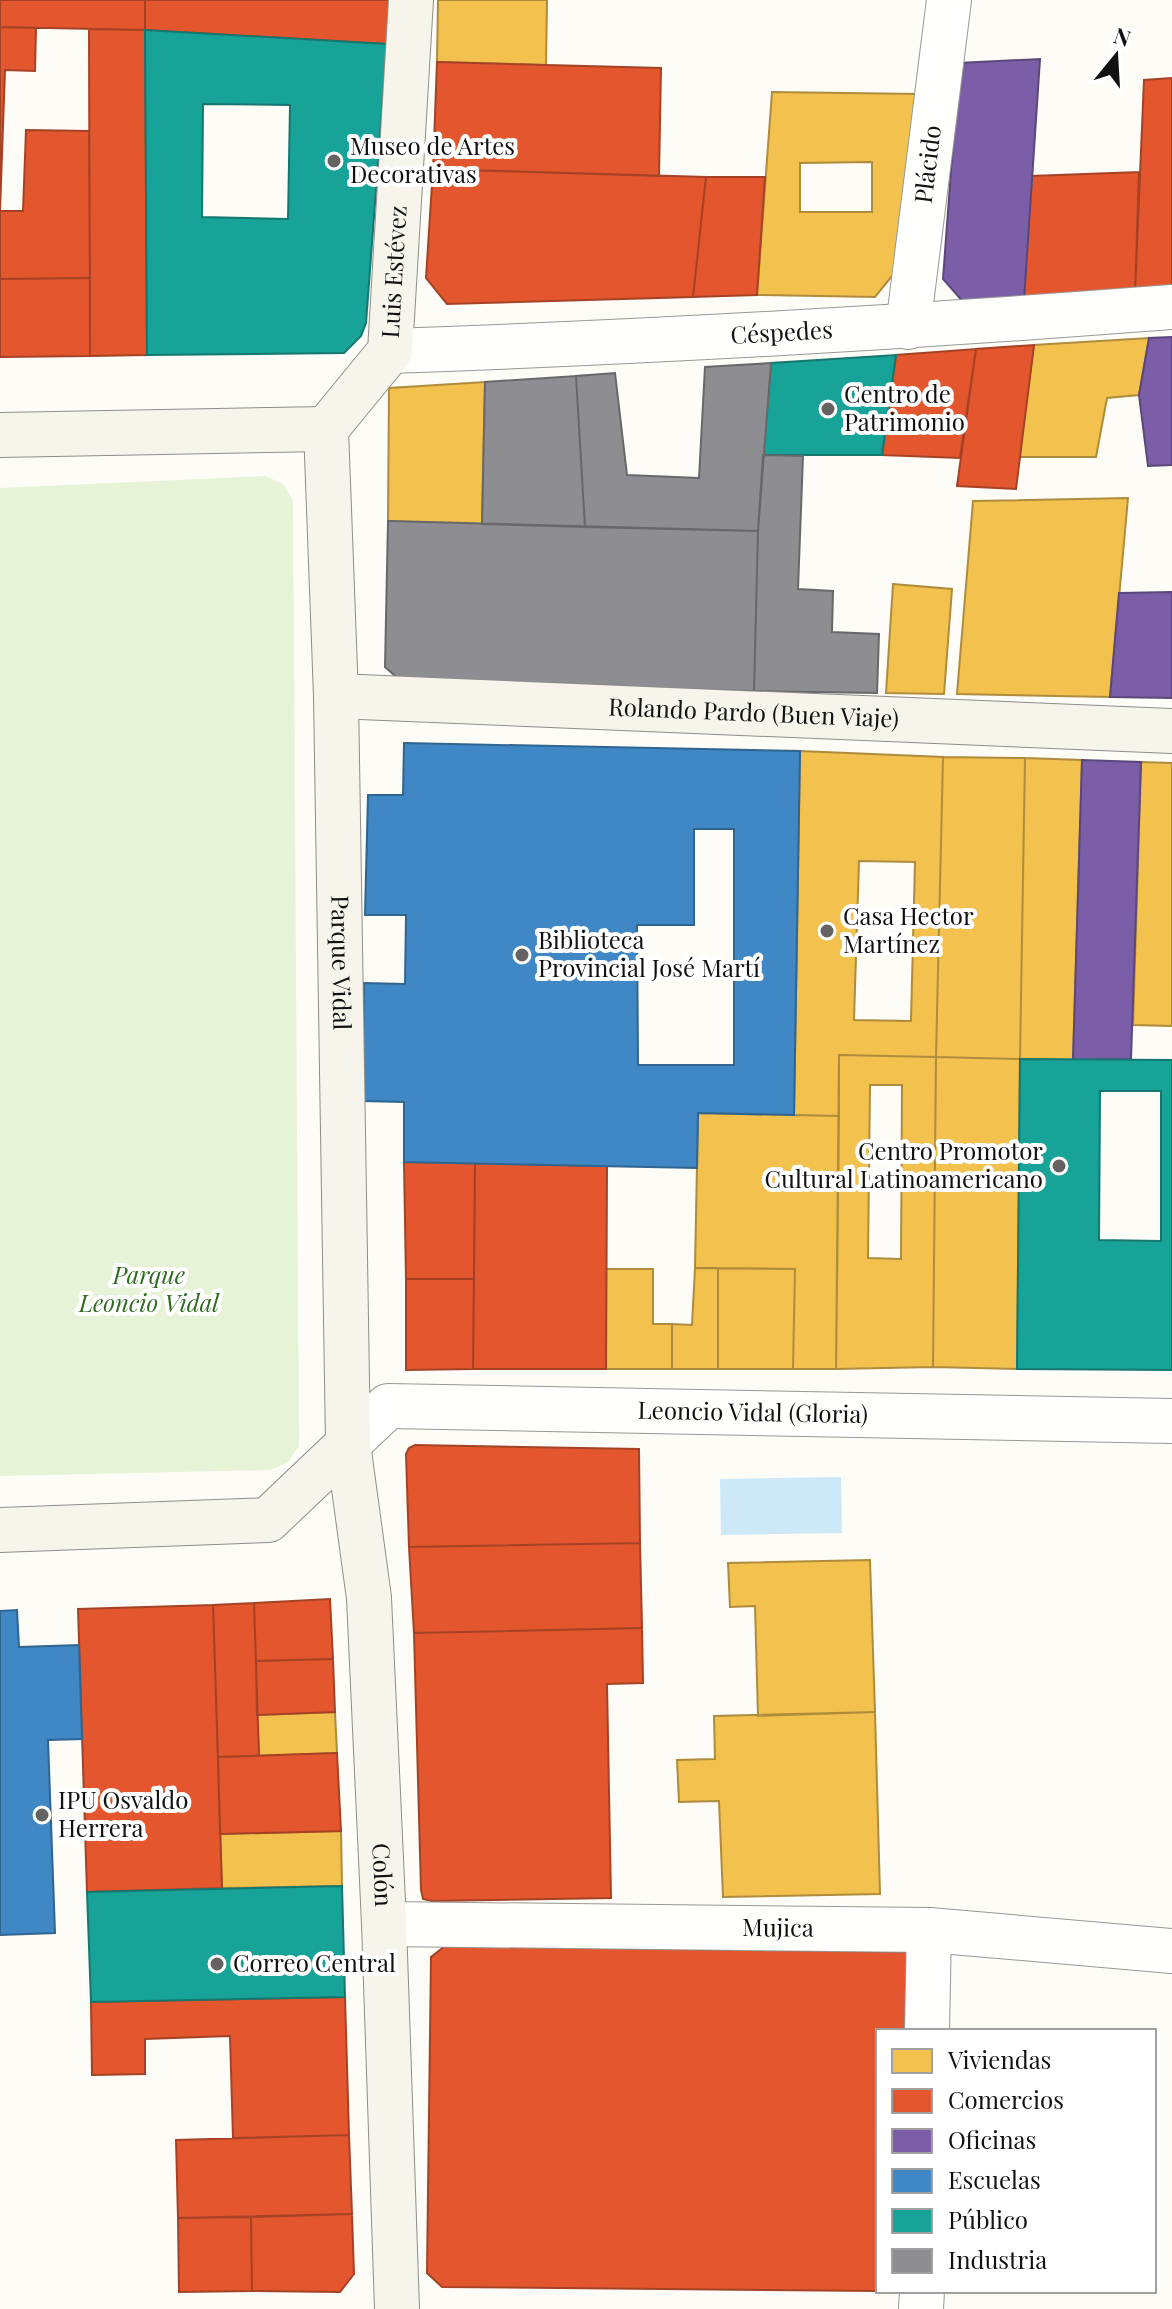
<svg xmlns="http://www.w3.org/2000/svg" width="1172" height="2309" viewBox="0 0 1172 2309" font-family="'Playfair Display',serif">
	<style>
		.green { fill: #e7f3d7 }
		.water { fill: #cde8f7 }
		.homes { fill: #f2c14e; stroke: #ae8c3c; stroke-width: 2; fill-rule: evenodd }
		.shops { fill: #e4572e; stroke: #a54225; stroke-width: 2 }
		.offices { fill: #7b5ea7; stroke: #5b477a; stroke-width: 2 }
		.schools { fill: #3f88c5; stroke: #31648f; stroke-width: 2; fill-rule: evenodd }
		.public { fill: #17a398; stroke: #157770; stroke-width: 2; fill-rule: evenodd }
		.industry { fill: #8d8d92; stroke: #68686b; stroke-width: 2 }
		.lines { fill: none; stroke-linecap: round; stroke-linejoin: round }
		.street-casing { stroke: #979795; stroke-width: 46 }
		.secondary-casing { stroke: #8e8d8b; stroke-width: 46 }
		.street { stroke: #fffffe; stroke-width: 44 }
		.secondary { stroke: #f6f4eb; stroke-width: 44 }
		.poi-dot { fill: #646362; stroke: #fff; stroke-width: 3 }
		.labels { text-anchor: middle; stroke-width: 8; stroke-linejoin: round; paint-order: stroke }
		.poi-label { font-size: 24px; fill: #111; stroke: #fff; text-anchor: start }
		.street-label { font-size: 24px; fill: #111; stroke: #fff }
		.park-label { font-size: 24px; font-style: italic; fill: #2f6b1f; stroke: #fff }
	</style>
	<rect width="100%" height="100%" fill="#fdfcf7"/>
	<!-- green -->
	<path class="green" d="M265,476L283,484L293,501L299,1446L288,1462L271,1470L0,1476V488Z"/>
	<!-- water -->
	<path class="water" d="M841,1477L842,1533L721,1535L720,1479Z"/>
	<!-- homes -->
	<path class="homes" d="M438,0H547L546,65L437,62Z
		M772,92L919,94L896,271L875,297L757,295ZM872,162V212H800V163Z
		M1149,338L1139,395L1107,398L1096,457H1019L1034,345Z
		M485,382L482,524L388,521L389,388Z
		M1128,498L1110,697L957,694L973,501Z
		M893,584L952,589L944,694L886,693Z
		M800,751L943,757L936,1057L839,1055V1116L794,1115ZM859,861L915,862L911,1021L854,1020Z
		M943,757L1025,758L1020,1059L936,1057Z
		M1025,758L1082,760L1073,1060L1020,1059Z
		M1141,762L1172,763V1026L1133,1025Z
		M839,1055L936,1057L933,1367L836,1369ZM870,1085H902L901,1259L868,1258Z
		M936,1057L1020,1059L1017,1369L933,1367Z
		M698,1113L839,1116L836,1369H793L795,1269L695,1268Z
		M695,1268H718V1369H672V1324L692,1325Z
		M718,1268L795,1269L793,1369H718Z
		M606,1269H653V1324H672V1369H606Z
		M870,1560L875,1712L758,1716L755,1606L730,1607L728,1563Z
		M335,1712L337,1753L259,1756L257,1715Z
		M875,1712L880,1894L723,1897L719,1801L679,1802L677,1760L715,1759L714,1716Z
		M341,1831L342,1886L222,1888L220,1834Z
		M942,2291H1076L942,2293Z"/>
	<!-- shops -->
	<path class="shops" d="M0,0H145V30L0,27Z
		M145,0H390L387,44L145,30Z
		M0,27L36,28L35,71L5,70L0,211H23L26,130L89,131L90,278L0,279Z
		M89,29L145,30L147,355L90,356Z
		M437,62L661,68L659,176L433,169Z
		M1172,78V290L1135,293L1144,80Z
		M433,169L706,177L693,297L447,304L426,278Z
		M1139,172L1135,293L1024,300L1031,176Z
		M706,177H765L757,295L693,297Z
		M90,278V356L0,357V279Z
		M1034,345L1016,489L957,486L976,349Z
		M976,349L960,458L882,455L896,355Z
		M404,1162L475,1163L474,1279H406Z
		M475,1163L607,1166L606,1369H473Z
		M406,1279H474L473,1369L406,1370Z
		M415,1445L639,1449L640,1543L409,1547L406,1454L409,1448Z
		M640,1543L642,1628L414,1633L409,1547Z
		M330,1599L333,1659L256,1661L254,1603Z
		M254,1603L259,1756L218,1757L213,1605Z
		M213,1605L222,1888L87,1892L78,1609Z
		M642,1628L643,1683L607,1684L611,1898L432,1901L423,1899L421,1890L414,1633Z
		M333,1659L335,1712L257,1715L256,1661Z
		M337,1753L341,1831L220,1834L218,1757Z
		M445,1946L909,1952L907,2031H878V2291L442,2287L427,2273L431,1957Z
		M345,1997L349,2135L233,2138L230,2036L145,2039V2074L92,2075L91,2002Z
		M349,2135L352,2214L178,2218L176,2140Z
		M352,2214L354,2274L340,2292L252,2291L251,2217Z
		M251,2217L252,2291L179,2292L178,2218Z"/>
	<!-- offices -->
	<path class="offices" d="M1040,59L1024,300L964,303L943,279L959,63Z
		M1172,337V465L1148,466L1139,395L1149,338Z
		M1172,592V698L1110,697L1119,593Z
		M1082,760L1141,762L1131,1059L1073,1060Z"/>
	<!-- schools -->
	<path class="schools" d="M404,743L800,751L794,1115L698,1113L697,1168L404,1162V1102L362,1101L364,983L405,984L406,915H365L368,795H403ZM694,829H734V1065H638L637,925H694Z
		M17,1610L19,1647L79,1645L82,1739L48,1740L55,1933L0,1935V1611Z"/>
	<!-- public -->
	<path class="public" d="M145,30L387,44L366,323L361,336L344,353L147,355ZM203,104L290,105L288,219L202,217Z
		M896,355L882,455H763L771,363Z
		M1020,1059L1172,1060V1370L1017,1369ZM1100,1091H1161V1241L1099,1240Z
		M342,1886L345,1997L91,2002L87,1892Z"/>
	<!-- industry -->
	<path class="industry" d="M771,363L758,531L585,527L576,376L615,373L627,475L699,478L705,367Z
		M576,376L585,527L482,524L485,382Z
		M763,455L803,456L798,589L833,591L832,632L879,634L877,693L754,691L758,531Z
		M388,521L758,531L754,691L402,682L385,667Z
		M388,521L758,531L754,691L402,682L385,667Z"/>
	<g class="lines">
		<defs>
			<g id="street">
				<path id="s1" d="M908,327L949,0"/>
				<path id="s2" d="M390,351C651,342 911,327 1172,307"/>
				<path id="s3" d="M348,1444L388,1406L1172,1421"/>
				<path id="s4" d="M384,1924L929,1930L1172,1951"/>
				<path d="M927,2031L929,1930"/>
				<path d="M921,2309L922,2291"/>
			</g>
			<g id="secondary">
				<path id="s5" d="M326,429L336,696L348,1444L369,1598L384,1924L397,2309"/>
				<path id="s6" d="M326,429L390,351L411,0"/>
				<path d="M0,435L326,429"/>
				<path id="s7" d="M336,696L1172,731"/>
				<path d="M0,1530L268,1520L348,1444"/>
			</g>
		</defs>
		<!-- street casing -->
		<use href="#street" class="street-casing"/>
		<!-- secondary casing -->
		<use href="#secondary" class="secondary-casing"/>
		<!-- street -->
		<use href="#street" class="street"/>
		<!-- secondary -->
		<use href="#secondary" class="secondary"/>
	</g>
	<!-- markers -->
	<g class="poi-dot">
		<circle cx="334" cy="161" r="8"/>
		<circle cx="828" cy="409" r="8"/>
		<circle cx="827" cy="931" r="8"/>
		<circle cx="522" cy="955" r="8"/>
		<circle cx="1059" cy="1166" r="8"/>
		<circle cx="42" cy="1815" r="8"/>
		<circle cx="217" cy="1964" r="8"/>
	</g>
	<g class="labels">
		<!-- poi labels -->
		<g class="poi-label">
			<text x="350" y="155">Museo de Artes<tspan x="350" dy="28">Decorativas</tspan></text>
			<text x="844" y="403">Centro de<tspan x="844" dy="28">Patrimonio</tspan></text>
			<text x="843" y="925">Casa Hector<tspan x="843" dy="28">Martínez</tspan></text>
			<text x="538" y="949">Biblioteca<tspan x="538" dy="28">Provincial José Martí</tspan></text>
			<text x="1043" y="1160" text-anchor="end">Centro Promotor<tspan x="1043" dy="28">Cultural Latinoamericano</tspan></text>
			<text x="58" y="1809">IPU Osvaldo<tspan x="58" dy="28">Herrera</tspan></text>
			<text x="233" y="1972">Correo Central</text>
		</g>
		<!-- street labels -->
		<g class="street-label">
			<text dy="8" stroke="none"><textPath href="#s1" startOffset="164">Plácido</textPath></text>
			<text dy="8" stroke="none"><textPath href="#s6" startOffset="180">Luis Estévez</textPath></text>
			<text dy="8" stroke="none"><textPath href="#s2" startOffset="392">Céspedes</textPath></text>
			<text dy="8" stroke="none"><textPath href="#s7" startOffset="418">Rolando Pardo (Buen Viaje)</textPath></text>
			<text dy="8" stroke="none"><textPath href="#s5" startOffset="534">Parque Vidal</textPath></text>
			<text dy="8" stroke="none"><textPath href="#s3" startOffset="420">Leoncio Vidal (Gloria)</textPath></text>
			<text dy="8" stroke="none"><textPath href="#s5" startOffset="1448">Colón</textPath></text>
			<text dy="8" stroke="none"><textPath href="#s4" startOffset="394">Mujica</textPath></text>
		</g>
		<!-- park labels -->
		<g class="park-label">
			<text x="149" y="1284">Parque<tspan x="149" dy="28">Leoncio Vidal</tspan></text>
		</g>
	</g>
	<!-- legend -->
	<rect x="876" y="2029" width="280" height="264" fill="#ffffff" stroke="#a0a0a0" stroke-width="2"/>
	<rect x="892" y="2049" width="40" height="24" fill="#f2c14e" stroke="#a0a0a0" stroke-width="2"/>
	<text x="948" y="2069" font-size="24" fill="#111111">Viviendas</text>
	<rect x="892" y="2089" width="40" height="24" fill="#e4572e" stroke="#a0a0a0" stroke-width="2"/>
	<text x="948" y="2109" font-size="24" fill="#111111">Comercios</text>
	<rect x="892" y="2129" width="40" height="24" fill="#7b5ea7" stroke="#a0a0a0" stroke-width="2"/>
	<text x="948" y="2149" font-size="24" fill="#111111">Oficinas</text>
	<rect x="892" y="2169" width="40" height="24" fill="#3f88c5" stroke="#a0a0a0" stroke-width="2"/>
	<text x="948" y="2189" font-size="24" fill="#111111">Escuelas</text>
	<rect x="892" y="2209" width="40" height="24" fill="#17a398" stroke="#a0a0a0" stroke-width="2"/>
	<text x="948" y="2229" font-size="24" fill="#111111">Público</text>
	<rect x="892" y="2249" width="40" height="24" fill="#8d8d92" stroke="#a0a0a0" stroke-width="2"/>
	<text x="948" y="2269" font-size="24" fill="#111111">Industria</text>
	<!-- north arrow -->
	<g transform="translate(1116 56) rotate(18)" stroke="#ffffff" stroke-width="6" paint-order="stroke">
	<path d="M0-6L14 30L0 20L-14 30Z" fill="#111111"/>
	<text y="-12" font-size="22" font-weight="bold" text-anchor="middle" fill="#111111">N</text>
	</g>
</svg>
